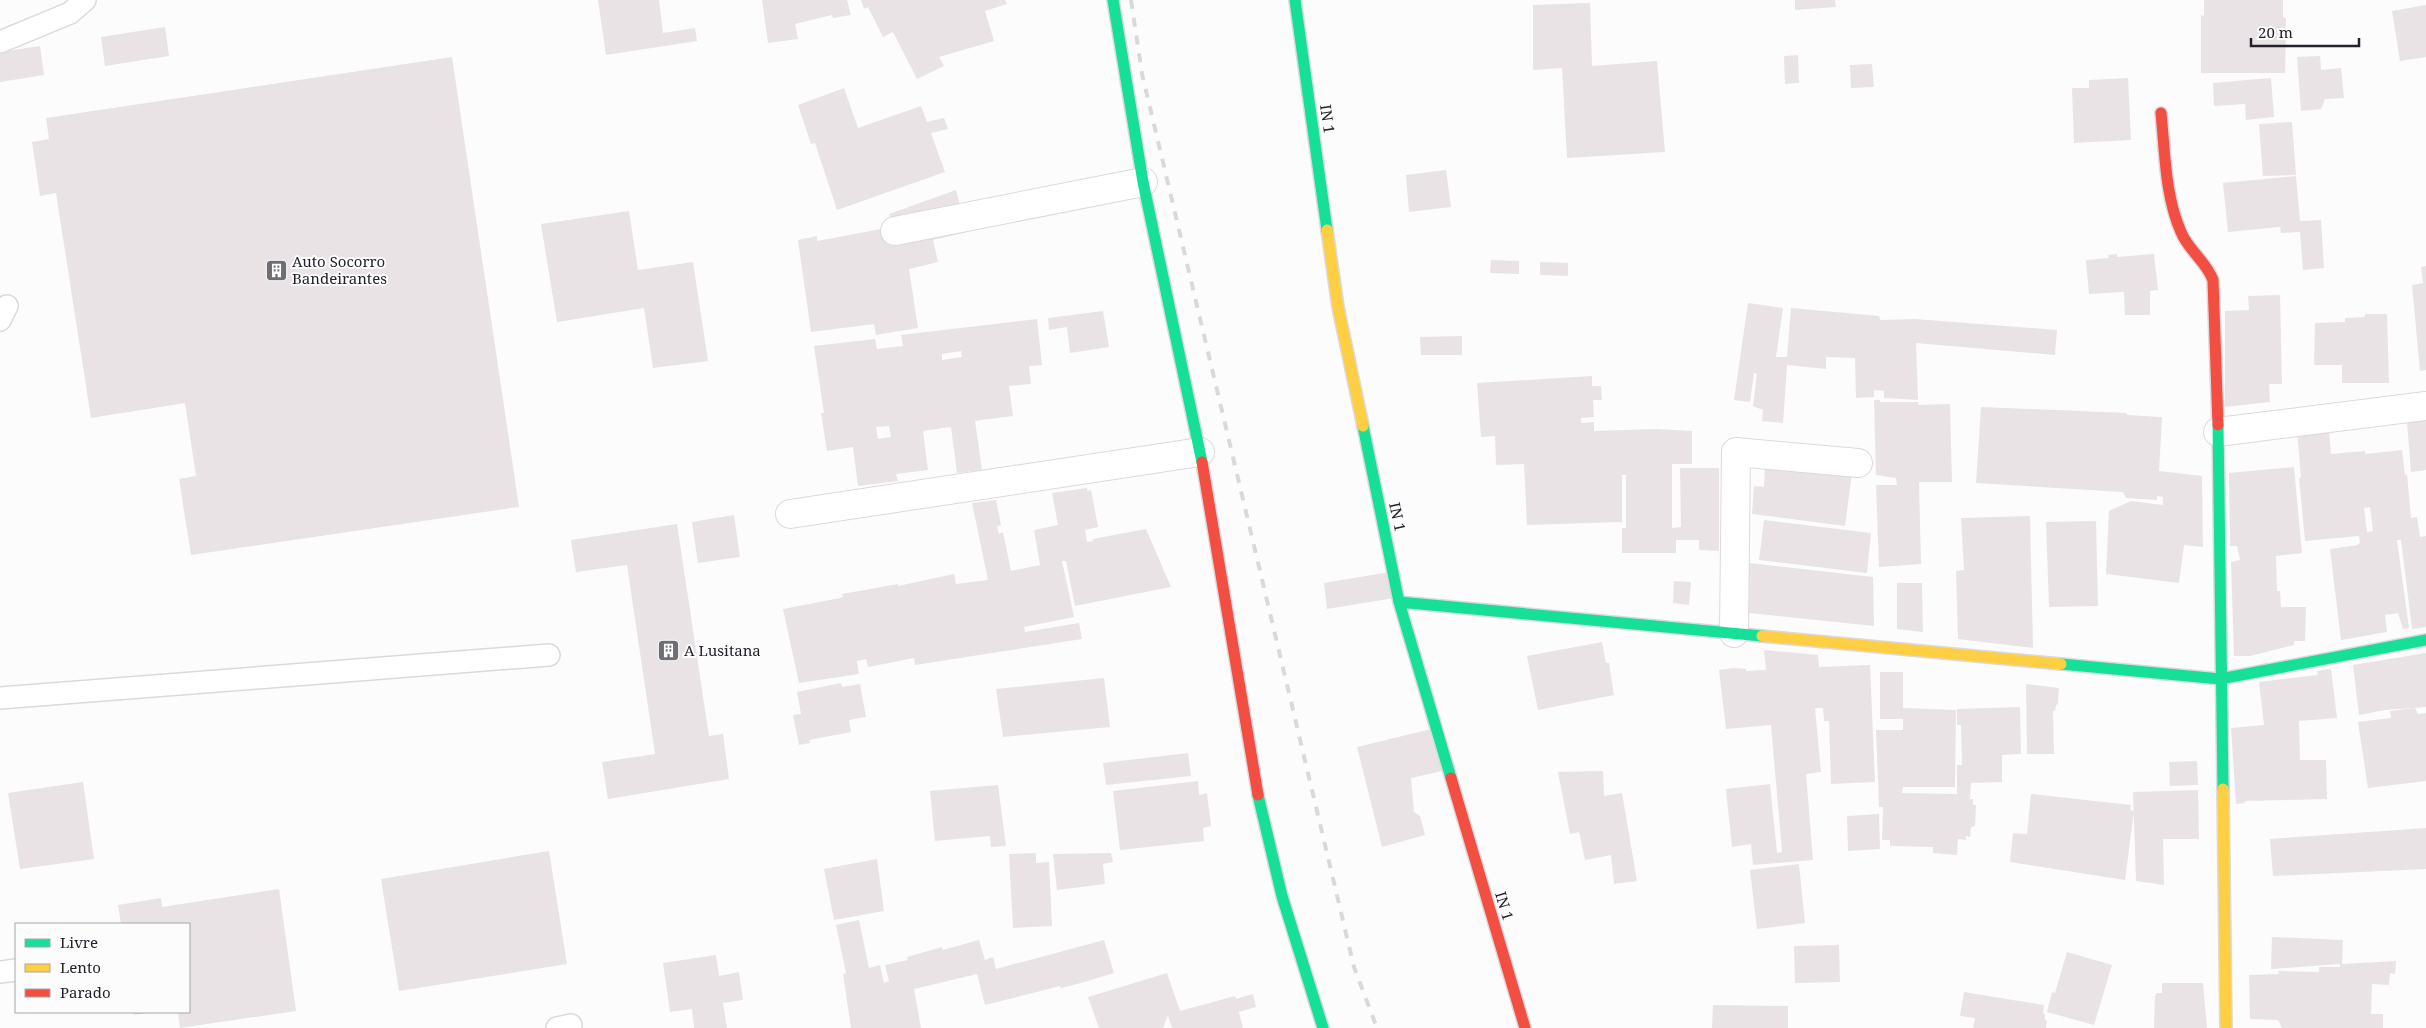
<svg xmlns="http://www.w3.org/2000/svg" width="2426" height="1028" viewBox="0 0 2426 1028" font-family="'Noto Serif',serif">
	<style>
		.building { fill: #e9e3e5; fill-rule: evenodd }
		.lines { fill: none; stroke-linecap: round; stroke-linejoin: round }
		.lane-casing { stroke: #dbd9e0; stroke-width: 24 }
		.street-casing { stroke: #dbd9e0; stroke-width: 30 }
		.fast-casing { stroke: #dbd9e0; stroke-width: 14 }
		.slow-casing { stroke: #dbd9e0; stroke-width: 14 }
		.jam-casing { stroke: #dbd9e0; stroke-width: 14 }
		.lane { stroke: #fff; stroke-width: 21 }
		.street { stroke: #fff; stroke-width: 28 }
		.fast { stroke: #16e098; stroke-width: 11 }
		.slow { stroke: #ffcf43; stroke-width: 11 }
		.jam { stroke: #f24e42; stroke-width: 11 }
		.rail { stroke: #d9d9d9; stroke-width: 4; stroke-dasharray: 9 9; stroke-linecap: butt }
		.labels { text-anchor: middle; stroke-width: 4; stroke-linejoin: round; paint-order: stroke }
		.street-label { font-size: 15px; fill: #25222c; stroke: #fcfcfc }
		.poi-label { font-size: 15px; fill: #25222c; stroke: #fcfcfc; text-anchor: start }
	</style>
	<rect width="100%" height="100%" fill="#fcfcfc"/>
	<!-- building -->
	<path class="building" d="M598,0H659L663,33L695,28L697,41L606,55Z
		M762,0H847L851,15L833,18L832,15L795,24L798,39L768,43Z
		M861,0H1005L1007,4L985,11L994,41L939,57L944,66L917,79L893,32L883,37L868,7L864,9Z
		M1795,0H1835L1836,7L1795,10Z
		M2204,0H2283V17L2286,18L2285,73H2201V15L2204,16Z
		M1590,3L1592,66L1657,61L1665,152L1567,158L1562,68L1533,70V5Z
		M2426,5V57L2400,61L2392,11Z
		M165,27L169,56L105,66L101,37Z
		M40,46L44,75L0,82V52Z
		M1798,55L1799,83L1785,84L1784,56Z
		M2320,56L2321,70L2341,68L2344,98L2325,99L2321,109L2301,111L2297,57Z
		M452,57L519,507L191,555L179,479L196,476L185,403L91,418L56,193L40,196L32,142L49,139L46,118Z
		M1872,64L1874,87L1851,88L1850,65Z
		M2128,78L2131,140L2074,143L2072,88H2089V80Z
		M2271,78L2274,117L2246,120L2245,104L2214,106L2213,83Z
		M844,88L858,128L921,106L927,122L944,118L948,129L931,133L945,172L837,210L815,143L811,144L798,105Z
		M2292,122L2296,175L2263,176L2259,124Z
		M1446,170L1451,207L1409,212L1406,175Z
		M2296,176L2300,221L2321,220L2324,268L2303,270L2300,232L2281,233L2280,227L2228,232L2223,183Z
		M956,190L967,232L933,240L938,262L909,269L918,328L876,335L874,324L811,332L798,240L817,236V241L892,227L889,214Z
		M629,211L638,270L693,262L708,361L653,368L644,308L557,322L541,224Z
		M2117,254V257L2154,254L2158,290L2150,291V315H2125L2124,292L2089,294L2086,260L2109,258L2108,255Z
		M1491,260L1519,261V274L1490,273Z
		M1540,262L1568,263V276L1540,275Z
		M2426,266V370L2420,371L2412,285L2423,283L2421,267Z
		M2280,295L2282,384H2269L2270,402L2225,407V311L2249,310L2248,296Z
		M1748,303L1783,308L1776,357H1787L1791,308L1879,316L1880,320L1915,319L2057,330L2055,355L1916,343L1918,400L1884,398V391L1874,390V397L1856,398L1855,358L1826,357V369L1787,365L1783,423L1762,421L1763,410L1753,406L1757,374L1754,373L1750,402L1734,400Z
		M1103,311L1109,347L1070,353L1067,327L1049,330L1048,318Z
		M2365,314H2387L2389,383H2342V365H2314L2315,323L2345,322V318L2365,317Z
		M1037,319L1042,365L1029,366L1031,384L1009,386L1013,416L975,421L982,470L957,473L951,427L923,431L928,470L896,474L898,481L858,486L853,447L827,451L821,413H824L814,346L875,339L877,349L903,346L901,335ZM961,351L962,357L942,360V354ZM889,426L891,437L878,439L876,427Z
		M1462,336V355H1421L1420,337Z
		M1592,376V386H1601L1602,400H1593L1594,417L1581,418V423L1594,422V431L1657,429L1692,431V464H1672V528L1681,527L1680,468H1719V551L1699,550V540H1676V553H1622V528H1626V475H1622V522L1527,525L1524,464L1496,465L1495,436L1481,437L1477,383Z
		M1874,400H1880V402H1918V405L1950,404L1952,482H1919L1921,564L1879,567L1876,485H1897L1896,478L1876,475Z
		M1981,407L2127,413V415L2162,417L2159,471L2202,476L2203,547L2184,545L2179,583L2106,574L2109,511L2131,501L2163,505V497L2157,496V500L2126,498L2123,492L1976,483Z
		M2426,420V470L2411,472L2407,422Z
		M2329,429L2331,454L2365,451V454L2402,450L2405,475L2407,474L2411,518L2417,517L2420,537L2426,536V627L2412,629L2401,540H2397L2409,628L2403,629L2398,613L2385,615L2387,632L2341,640L2330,549L2357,545L2360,543L2359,536L2305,541L2299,478L2301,477L2297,431ZM2370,507L2373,531L2367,532L2364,508Z
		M1765,466L1852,473L1845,526L1752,514L1754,486L1764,487Z
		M2294,467L2302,553L2276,556L2277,591H2280L2281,607H2306L2305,641H2294V645L2250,656H2234L2231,562L2240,560L2237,546H2230L2229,473Z
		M1087,488V491L1091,490L1098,527L1085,530L1087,542L1093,541V539L1146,529L1171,587L1075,606L1066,561H1062L1074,617L1024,627L1025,632L1079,623L1082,639L915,665L914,658L868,667L866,659L857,661L859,674L799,683L783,609L840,598L843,597L842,594L898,584V586L954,574L956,584L988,580L972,503L996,500L1001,525L997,526L999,534L1003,532L1011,571L1040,565L1034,530L1058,525L1052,493Z
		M734,515L740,557L698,563L692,522Z
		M2030,516L2033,648L1958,639L1956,571L1964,570L1961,518Z
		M1764,520L1871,533L1867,573L1759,560Z
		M2096,521L2098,606L2049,607L2046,522Z
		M677,524L709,736L723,734L729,779L608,799L602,762L655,754L627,565L576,572L571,540Z
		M1749,563L1873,577L1874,626L1749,613Z
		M1390,572L1394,598L1327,609L1324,583Z
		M1674,581L1691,582L1689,605L1673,603Z
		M1897,583H1922L1923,632L1897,629Z
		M1602,642L1606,663H1609L1614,695L1538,710L1527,656Z
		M1764,650L1818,655L1819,667L1870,665L1875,782L1831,784L1829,721H1824L1823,708H1815L1821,772L1806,774L1813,860L1753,865L1751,844L1732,847L1726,789L1770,784L1777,853L1782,852L1771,725L1726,729L1719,670L1733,668L1746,669V671L1766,670Z
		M2426,653V707L2385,710L2359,715L2353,665Z
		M2331,669L2337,718L2299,721L2300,760H2326L2327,799L2245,801V803L2236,804L2231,728L2264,725L2259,682L2318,675L2317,671Z
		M1880,672H1903V708L1956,710L1955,787H1903L1902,793L1957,794V765H1962L1961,725H1957V709L2020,707L2021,754L2002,755V782L1971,783L1970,799H1973V805H1976L1975,826L1971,827L1970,837L1966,836V840L1958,839L1957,855L1933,853V847L1890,846V840H1882L1883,807H1879L1876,730H1903V719H1880Z
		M1104,678L1110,727L1003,737L996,689Z
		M841,683L842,687L860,684L866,717L849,720L851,732L809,740L810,743L799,745L793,715L801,714L797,692Z
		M2026,684L2059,688L2058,704L2056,705L2055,711H2053L2054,754H2027Z
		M2415,708L2418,714L2426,713V781L2368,788L2358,722L2391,718L2390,711Z
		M1431,729L1442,771L1411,778L1414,812L1420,816L1425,835L1382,847L1357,747Z
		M1188,753L1191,776L1106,785L1103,763Z
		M2197,761L2198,785L2170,786L2169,762Z
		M1603,771L1604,796L1622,793L1637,881L1614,884L1611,855L1585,860L1579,832L1570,834L1558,772Z
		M1198,781L1199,795L1207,793L1211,826L1203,828L1204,841L1120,850L1113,791Z
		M83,782L94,859L20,869L8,793Z
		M998,785L1006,846L991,847L990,836L935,841L930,791Z
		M2198,790L2199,839H2163L2164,885L2136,881L2133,792Z
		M2031,794L2131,805L2130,810L2134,811L2125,880L2010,862L2013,833L2027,834Z
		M1879,814L1880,849L1848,851L1847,816Z
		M2426,828V869L2273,876L2270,839Z
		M549,851L567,964L399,991L381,879Z
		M1036,853V863L1049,862L1052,926L1013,928L1009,854Z
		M1111,853L1113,862L1103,864L1105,884L1057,890L1053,854Z
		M877,859L884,911L834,920L824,869Z
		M1799,864L1805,923L1757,929L1750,870Z
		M279,889L296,1011L180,1028L178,1012H189V924H121L118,905L161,898L162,907Z
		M859,920L869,968L880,965L884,983L889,981L885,965L908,960L907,957L942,947L943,950L979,940L985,960L993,957L996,969L1104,940L1114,973L1081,983L1061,988L1060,986L985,1005L977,974L914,989L921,1028H851L843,974L846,973L836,925Z
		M2272,937L2343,940L2342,964L2396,961L2395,974L2390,973L2389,985L2372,984L2371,1014H2383V1028H2282L2278,1020L2250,1019L2249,975L2279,974L2278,971L2319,972V967H2340V964L2271,969Z
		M1839,945L1840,982L1795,983L1794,946Z
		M2067,952L2112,965L2094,1025L2047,1012L2052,992L2055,993Z
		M716,955L719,976L739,972L743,1000L723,1003L727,1028H694L692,1009L670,1012L663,963Z
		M1167,973L1180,1011L1235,996L1236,999L1253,994L1256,1007L1239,1012L1243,1028H1172L1168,1015L1163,1028H1099L1088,997Z
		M2162,983H2203L2207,1028H2154L2155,996L2157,993H2162Z
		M1964,992L2044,1005L2043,1014H2045V1020H2047L2046,1028H1973L1975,1018L1960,1016Z
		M1713,1005L1788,1006V1028H1712Z
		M133,1012H148V1013L134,1015Z"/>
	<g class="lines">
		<defs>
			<path id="lane" d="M0,42L70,13L85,0
				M0,320L7,306
				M0,698L549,655
				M0,972L16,970
				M557,1028L571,1025"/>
			<path id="street" d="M895,231L1143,182
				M2218,432L2426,406
				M790,514L1200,452
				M1734,633L1736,452L1858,463"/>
			<path id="fast" d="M1113,0L1143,182L1202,462
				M1295,0L1327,230
				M2218,425L2223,789
				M1363,426L1399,602L1451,778
				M1399,602L1762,636
				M2061,664L2220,679L2426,640
				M1258,795L1282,896L1323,1028"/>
			<path id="slow" d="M1327,230L1338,307L1363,426
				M1762,636L2061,664
				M2223,789L2226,1028"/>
			<path id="jam" d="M2161,113C2165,152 2165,196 2181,232C2188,250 2206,261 2213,280L2218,425
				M1202,462L1258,795
				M1451,778L1525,1028"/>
		</defs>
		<!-- lane casing -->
		<use href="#lane" class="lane-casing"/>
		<!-- street casing -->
		<use href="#street" class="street-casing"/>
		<!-- fast casing -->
		<use href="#fast" class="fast-casing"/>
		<!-- slow casing -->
		<use href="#slow" class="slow-casing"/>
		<!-- jam casing -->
		<use href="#jam" class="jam-casing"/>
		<!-- lane -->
		<use href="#lane" class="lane"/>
		<!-- street -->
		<use href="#street" class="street"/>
		<!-- fast -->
		<use href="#fast" class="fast"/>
		<!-- slow -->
		<use href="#slow" class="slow"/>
		<!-- jam -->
		<use href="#jam" class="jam"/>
		<!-- rail -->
		<path class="rail" d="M1131,0L1142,74L1354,967L1377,1028"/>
	</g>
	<!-- icons -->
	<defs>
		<symbol id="building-square" viewBox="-11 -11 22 22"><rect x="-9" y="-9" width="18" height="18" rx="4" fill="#706e75" stroke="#fcfcfc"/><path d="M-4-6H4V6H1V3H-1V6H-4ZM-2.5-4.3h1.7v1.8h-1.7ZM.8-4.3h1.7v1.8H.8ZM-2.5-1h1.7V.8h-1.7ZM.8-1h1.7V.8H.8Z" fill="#fff"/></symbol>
	</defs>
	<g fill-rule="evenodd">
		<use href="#building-square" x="264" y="258" width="25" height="25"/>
		<use href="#building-square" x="656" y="638" width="25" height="25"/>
	</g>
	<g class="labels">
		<!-- street labels -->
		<g class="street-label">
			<text transform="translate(1327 119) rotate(82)" y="5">IN 1</text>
			<text transform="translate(1397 517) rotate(78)" y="5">IN 1</text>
			<text transform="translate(1504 906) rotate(73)" y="5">IN 1</text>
		</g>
		<!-- poi labels -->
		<g class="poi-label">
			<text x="292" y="267">Auto Socorro<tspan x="292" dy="17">Bandeirantes</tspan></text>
			<text x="684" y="656">A Lusitana</text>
		</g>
	</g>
	<!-- legend -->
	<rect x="15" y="923" width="175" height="90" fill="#fcfcfc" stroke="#a6a5a9"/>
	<rect x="25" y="939" width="25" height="8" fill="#16e098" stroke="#a6a5a9"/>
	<text x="60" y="948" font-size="15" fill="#25222c">Livre</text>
	<rect x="25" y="964" width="25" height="8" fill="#ffcf43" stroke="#a6a5a9"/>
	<text x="60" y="973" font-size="15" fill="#25222c">Lento</text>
	<rect x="25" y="989" width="25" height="8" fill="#f24e42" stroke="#a6a5a9"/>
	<text x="60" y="998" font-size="15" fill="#25222c">Parado</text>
	<!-- scale -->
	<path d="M2251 38v8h108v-8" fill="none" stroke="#25222c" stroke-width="2.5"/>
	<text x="2258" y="38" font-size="15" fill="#25222c" stroke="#fcfcfc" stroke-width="4" paint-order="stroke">20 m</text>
</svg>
